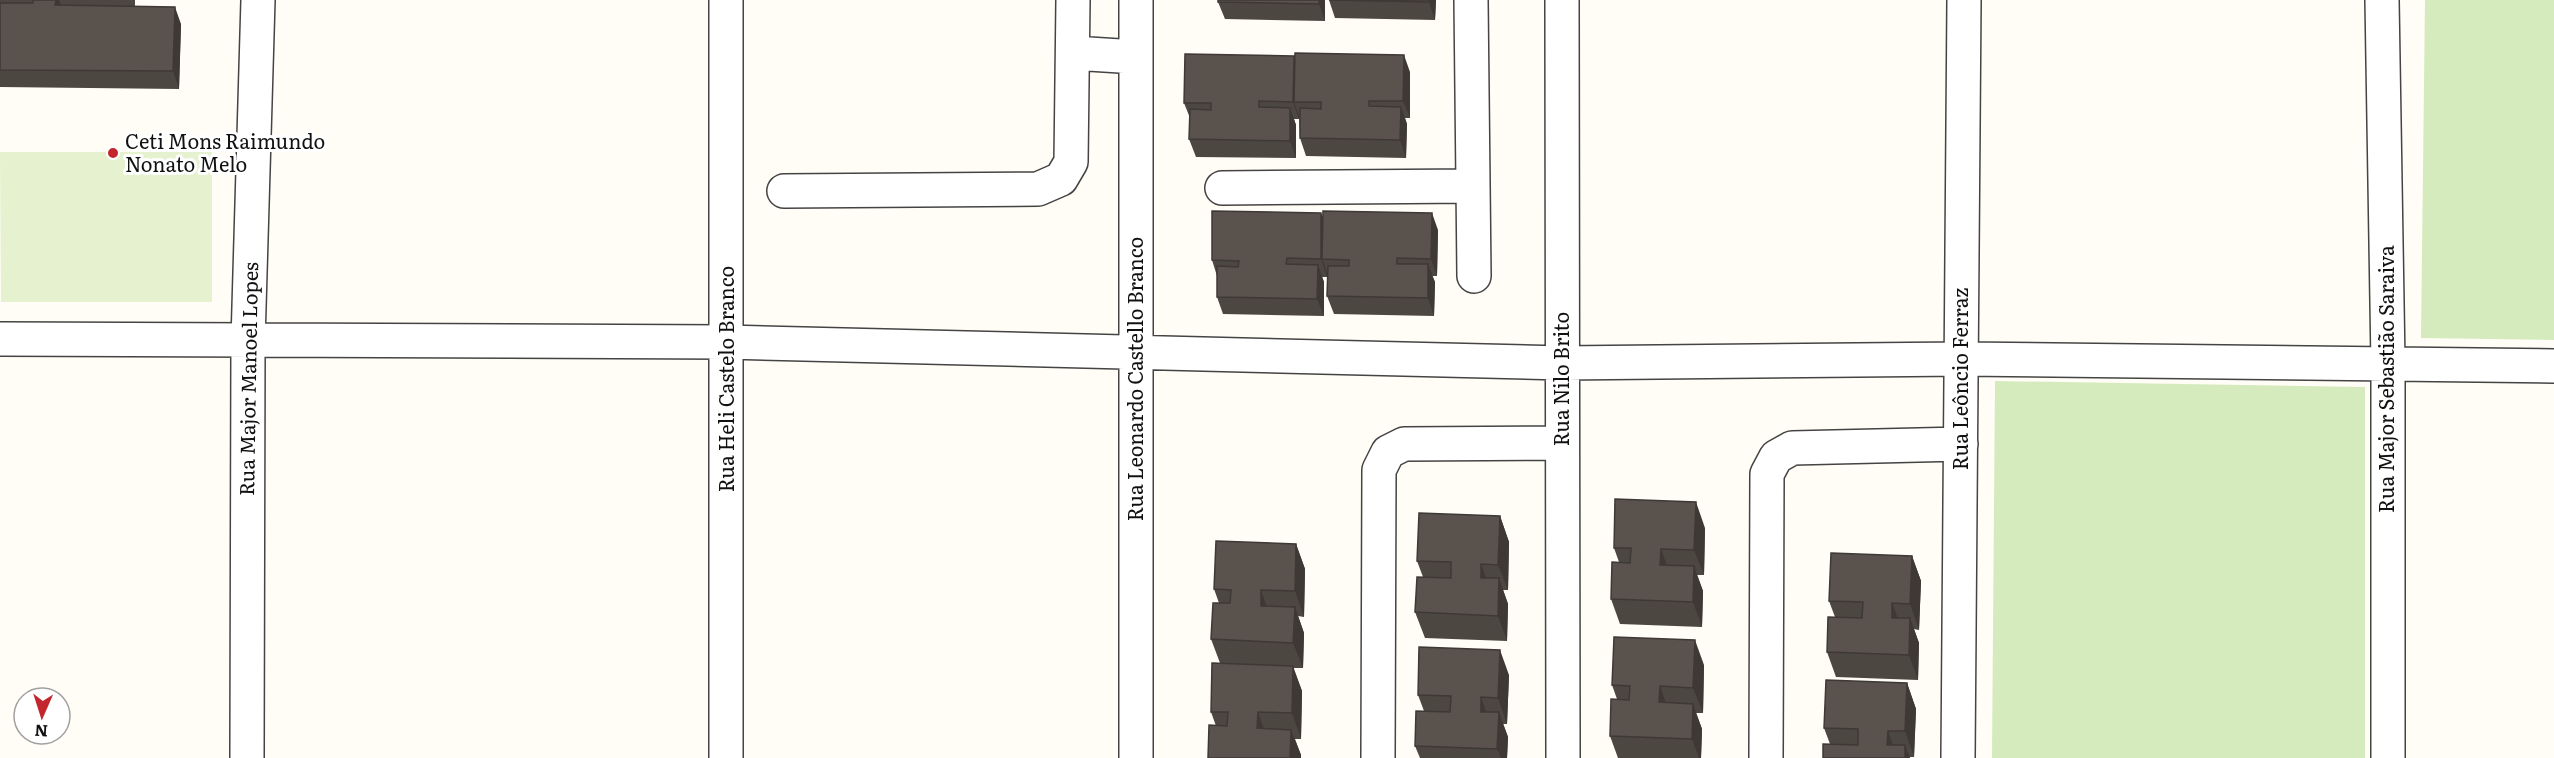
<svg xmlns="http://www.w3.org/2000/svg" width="2554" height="758" viewBox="0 0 2554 758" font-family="Literata,serif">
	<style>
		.green { fill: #d5ebbd }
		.pitch { fill: #e6f2cf }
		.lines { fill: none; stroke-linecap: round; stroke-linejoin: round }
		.minor-casing { stroke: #444; stroke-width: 36 }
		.minor { stroke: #fff; stroke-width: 33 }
		.wall { fill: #4d4742 }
		.shaded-wall { fill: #3f3936 }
		.building { fill: #5a524d; stroke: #3f3936; stroke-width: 1.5 }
		.poi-dot { fill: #c4262e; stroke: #fff; stroke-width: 2 }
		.labels { text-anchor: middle; stroke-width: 6; stroke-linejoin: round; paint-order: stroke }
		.poi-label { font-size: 20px; fill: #111; stroke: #fff; text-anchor: start }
		.street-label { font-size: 20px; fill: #111; stroke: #fff }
	</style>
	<rect width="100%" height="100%" fill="#fffdf5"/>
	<!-- green -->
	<path class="green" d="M2425,0H2554V340L2421,338Z
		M1995,381L2365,387V758H1992Z"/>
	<!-- pitch -->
	<path class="pitch" d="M0,152H212V302H1Z"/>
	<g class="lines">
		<defs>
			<path id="minor" d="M726,0V758
				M1136,0V758
				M1471,0L1474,276
				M1562,0L1563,758
				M2382,0L2388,363V758
				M1073,53L1136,57
				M1222,188L1473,186
				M784,191L1038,189L1061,179L1071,162L1073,0
				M0,339L727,342L1562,363L1962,359L2554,366
				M247,758L248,341L258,0
				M1378,758L1379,470L1388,452L1404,444L1562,443
				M1766,758L1767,474L1776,457L1792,448L1961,444
				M1958,758L1964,0"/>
		</defs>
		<!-- minor casing -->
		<use href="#minor" class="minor-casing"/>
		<!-- minor -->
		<use href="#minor" class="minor"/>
	</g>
	<!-- wall -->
	<path class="wall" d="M0,0H135V6L181,24L179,89L0,87Z
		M1325,0V21L1225,19L1218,2Z
		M1329,0H1436L1435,20L1335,18Z
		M1294,56L1295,59L1410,72V118H1405L1407,124L1406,158L1306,156L1300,138L1299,116V119H1294L1296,125V158L1196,157L1189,139L1190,118L1184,103Z
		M1322,216L1438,230L1437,276H1432L1435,282L1434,316L1334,314L1327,296V274V277H1322L1324,282V316L1223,314L1217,297V276L1212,260Z
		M1500,516L1509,542L1508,590H1503L1508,604L1507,641L1425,638L1415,612L1423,577L1417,561Z
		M1705,528L1704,575H1697L1703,591L1702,627L1620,624L1611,599L1619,562L1614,548Z
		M1296,544L1305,569L1304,617L1298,616L1304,633L1303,668H1293L1302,691L1301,739H1295L1301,755V758H1208L1216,726L1211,712L1220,663L1211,639L1219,603L1214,589Z
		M1912,556L1921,581L1919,630L1914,629L1919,643L1918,680L1836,677L1827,652L1835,617L1829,601Z
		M1704,665L1703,713H1696L1702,729L1701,758H1618L1610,736L1617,699L1612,685Z
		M1509,675L1507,724H1503L1508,737L1507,758H1420L1415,746L1424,711L1418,695Z
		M1907,683L1916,709L1914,757H1910V758H1823L1830,744L1824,728Z"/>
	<!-- shaded-wall -->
	<path class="shaded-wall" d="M56,0H59L62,7L55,5Z
		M1319,0H1325V21L1319,4Z
		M1429,0H1436L1435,20L1429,2Z
		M175,7L181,24L179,89L173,71Z
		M1404,55L1410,72V118L1403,101Z
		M1294,56L1300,73L1294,102L1299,116V119L1293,102Z
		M1401,107L1407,124L1406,158L1400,140Z
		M1290,108L1296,125V158L1290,141Z
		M1321,213L1328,230L1322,259L1327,273V277L1321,259Z
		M1432,213L1438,230L1437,276L1431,259Z
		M1428,264L1435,282L1434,316L1428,298Z
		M1318,265L1324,282V316L1317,299Z
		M1696,502L1705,528L1704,575L1694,550Z
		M1500,516L1509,542L1508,590L1498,565Z
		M1296,544L1305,569L1304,617L1295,591Z
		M1661,549L1670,574L1660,565Z
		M1912,556L1921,581L1919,630L1910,604Z
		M1481,564L1490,589L1481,578Z
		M1694,566L1703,591L1702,627L1693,602Z
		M1499,578L1508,604L1507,641L1498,616Z
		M1261,590L1270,616L1261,606Z
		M1892,603L1902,629L1892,618Z
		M1295,607L1304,633L1303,668L1293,643Z
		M1910,618L1919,643L1918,680L1909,655Z
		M1695,640L1704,665L1703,713L1693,688Z
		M1500,650L1509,675L1507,724L1498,698Z
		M1293,666L1302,691L1301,739L1292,713Z
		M1907,683L1916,709L1914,757L1905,731Z
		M1660,686L1669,712L1659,702Z
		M1481,697L1490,723L1481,712Z
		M1693,704L1702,729L1701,758H1699L1692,739Z
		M1258,712L1267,738L1257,728Z
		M1499,712L1508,737L1507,758H1501L1497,749Z
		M1291,730L1301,755V758H1290Z
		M1888,731L1897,757L1887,745Z
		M1905,745L1910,758H1905Z"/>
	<!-- building -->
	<path class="building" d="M33,0H56L55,5L175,7L173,71L0,70V3H33Z
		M1218,0H1319V4L1218,2Z
		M1329,0H1429V2Z
		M1295,53L1404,55L1403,101H1369V106L1401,107L1400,140L1300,138V108L1321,109V102H1294Z
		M1185,54L1294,56L1293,102L1259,101V107L1290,108V141L1189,139L1190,109L1211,110V103H1184Z
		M1212,211L1321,213V259L1287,258L1286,264L1318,265L1317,299L1217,297V266L1238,267L1239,261L1212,260Z
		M1323,211L1432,213L1431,259L1397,258V264H1428V298L1327,296L1328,266H1349V260L1322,259Z
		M1615,499L1696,502L1694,550L1661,549L1660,565L1694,566L1693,602L1611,599L1612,562L1630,563L1631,548H1614Z
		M1419,513L1500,516L1498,565L1481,564V578H1499L1498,616L1415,612L1417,577L1451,578V562L1417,561Z
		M1216,541L1296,544L1295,591L1261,590V606L1295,607L1293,643L1211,639L1213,603H1230L1231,590L1214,589Z
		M1831,553L1912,556L1910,604L1892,603V618H1910L1909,655L1827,652L1828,617L1862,618L1863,602L1829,601Z
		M1614,637L1695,640L1693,688L1660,686L1659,702L1693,704L1692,739L1610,736L1611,699L1629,700L1630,686L1612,685Z
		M1419,647L1500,650L1498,698L1481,697V712H1499L1497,749L1415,746L1416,711L1450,712L1451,696L1418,695Z
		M1212,663L1293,666L1292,713L1258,712L1257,728L1291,730L1290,758H1208L1209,725L1227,726L1228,712H1211Z
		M1826,680L1907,683L1905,731H1888L1887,745H1905V758H1823V744L1858,745V729L1824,728Z"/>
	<!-- markers -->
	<circle class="poi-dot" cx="113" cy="153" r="6"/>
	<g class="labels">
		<!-- poi labels -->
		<g class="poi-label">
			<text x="125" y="149">Ceti Mons Raimundo<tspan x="125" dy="23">Nonato Melo</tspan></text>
		</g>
		<!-- street labels -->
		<g class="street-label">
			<text transform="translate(249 379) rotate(-89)" y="7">Rua Major Manoel Lopes</text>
			<text transform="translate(727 379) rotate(-90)" y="7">Rua Heli Castelo Branco</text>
			<text transform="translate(1136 379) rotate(-90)" y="7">Rua Leonardo Castello Branco</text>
			<text transform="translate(1562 379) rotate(-90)" y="7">Rua Nilo Brito</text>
			<text transform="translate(1961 379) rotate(-90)" y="7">Rua Leôncio Ferraz</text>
			<text transform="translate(2387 379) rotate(-90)" y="7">Rua Major Sebastião Saraiva</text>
		</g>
	</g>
	<!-- north arrow -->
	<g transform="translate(42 716) rotate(183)"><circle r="28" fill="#ffffff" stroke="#a0a0a0" stroke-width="1.5"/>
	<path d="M0-4.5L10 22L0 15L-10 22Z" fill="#c4262e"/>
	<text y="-9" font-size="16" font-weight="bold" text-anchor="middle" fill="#111111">N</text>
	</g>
</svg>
